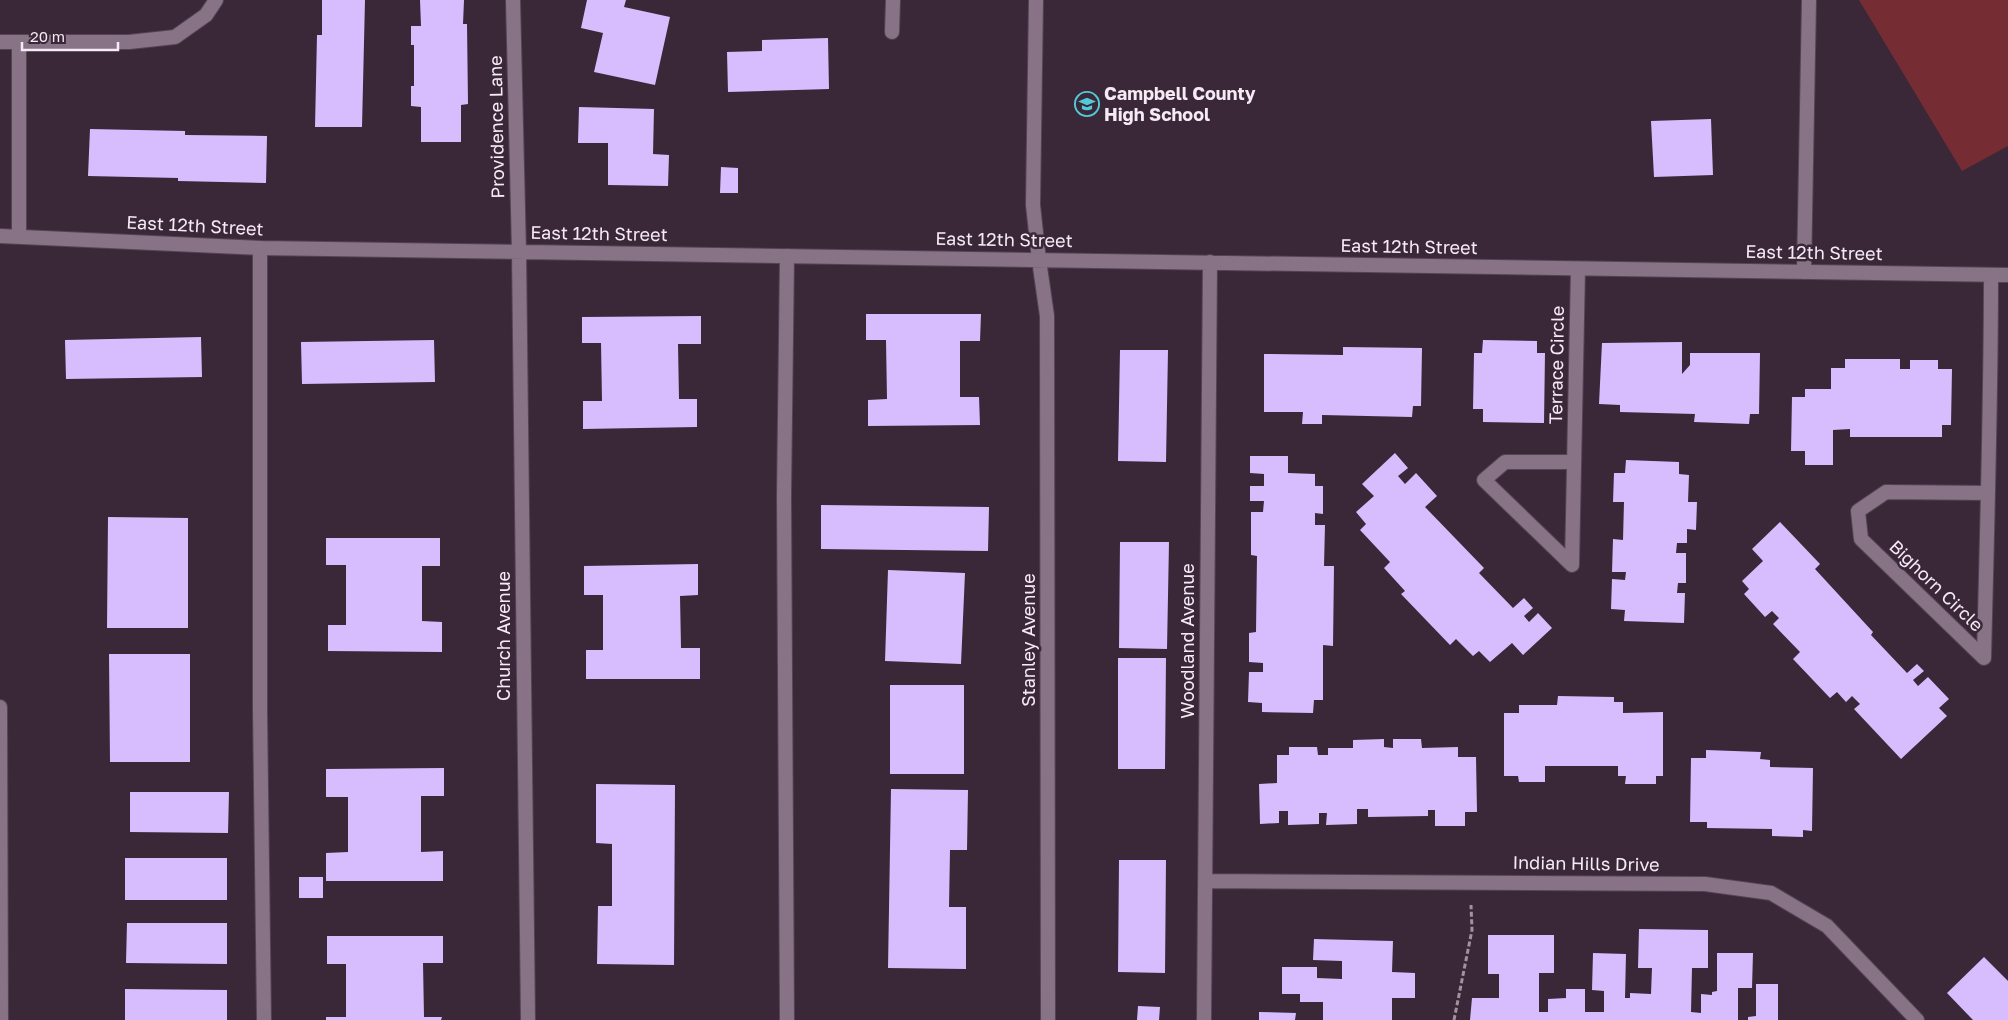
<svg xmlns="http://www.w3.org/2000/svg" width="2008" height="1020" viewBox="0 0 2008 1020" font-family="'Golos Text',sans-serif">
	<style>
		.green { fill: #752c33 }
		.building { fill: #d8bdfe }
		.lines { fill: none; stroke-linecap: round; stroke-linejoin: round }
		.service-casing { stroke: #544453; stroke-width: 16 }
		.minor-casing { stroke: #544453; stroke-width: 16 }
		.path { stroke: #a192a0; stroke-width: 3; stroke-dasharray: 5 2.5; stroke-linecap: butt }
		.service { stroke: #887286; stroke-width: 14 }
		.minor { stroke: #887286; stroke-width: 14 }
		.labels { text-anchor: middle; stroke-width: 5; stroke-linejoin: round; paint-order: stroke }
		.poi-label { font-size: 18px; font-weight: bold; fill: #f6eaf5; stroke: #3a2839; text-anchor: start }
		.street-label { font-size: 18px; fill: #f6eaf5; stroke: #3a2839 }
	</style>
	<rect width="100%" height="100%" fill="#3a2839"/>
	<!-- green -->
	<path class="green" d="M1859,0H2008V146L1962,171Z"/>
	<!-- building -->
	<path class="building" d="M322,0H365L362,127H315L317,35H322Z
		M420,0H464L463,24H467L468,104L461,105V142H421V107L411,106V86H414V45H411V26H421Z
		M587,0H626L624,7L670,17L655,85L594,72L603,33L581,28Z
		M828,38L829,89L728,92L727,52L762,51V40Z
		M579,107L654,109L653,154L669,155L668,186L608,185V143H578Z
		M1711,119L1713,175L1654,177L1651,121Z
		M90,129L185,131V135L267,136L266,183L178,181V178L88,176Z
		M721,167L738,168V193H720Z
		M866,314H981L980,341H960V397H979L980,425L868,426V400L887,399L886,340H866Z
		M701,316V344H678L679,399H697V427L583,429V401H602L601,343H582V317Z
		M201,337L202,377L66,379L65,340Z
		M434,340L435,382L302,384L301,342Z
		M1483,340L1537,341V353H1545L1544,423L1483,422V409H1473L1474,353H1482Z
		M1682,342V374L1690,365V353H1760L1759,414H1750L1749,424L1694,422L1695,414L1620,412V405L1599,404L1602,343Z
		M1343,347L1422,348L1421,406H1413L1412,417L1322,415V424H1302L1303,412H1264V354L1343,355Z
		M1120,350H1168L1166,462L1118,461Z
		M1845,359H1900V369H1910V360H1938V369H1952L1951,425H1942V437H1850V429L1833,430V465H1805V451H1791L1792,397H1805V389H1831V368H1845Z
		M1395,453L1408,468L1398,476L1405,484L1416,473L1437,496L1425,507L1484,568L1479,573L1513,608L1524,598L1533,608L1524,616L1529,622L1538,613L1552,628L1523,655L1512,643L1490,662L1479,651L1473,656L1456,639L1450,645L1401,594L1405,591L1384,568L1390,562L1360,530L1366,524L1356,512L1374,496L1362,484Z
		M1250,456H1288V473L1315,474V486H1323V514L1315,513V525H1325L1324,566H1334L1333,646L1323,645V700H1314L1313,713L1262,712V703L1248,702L1249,672H1263V663L1249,662V633L1256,632L1257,556L1251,555V512H1263L1264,501H1250V486H1264V474L1250,473Z
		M1626,460L1679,462V474L1689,475L1688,502H1697L1696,530L1687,529V543H1677L1676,553H1686V583H1678L1677,593H1685L1684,623L1624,621L1625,610L1611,609L1612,579L1625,580L1626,572H1612L1613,539L1623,540L1624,502H1613L1614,473H1625Z
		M821,505L989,507L988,551L821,549Z
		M108,517L188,518V628H107Z
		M1780,522L1820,564L1815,569L1873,632L1871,635L1907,673L1917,664L1924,671L1913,680L1918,686L1928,677L1949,699L1939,708L1947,716L1901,759L1854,709L1860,704L1852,696L1846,702L1837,692L1830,698L1793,659L1800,652L1773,624L1779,618L1772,611L1765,617L1744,594L1749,589L1742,581L1763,561L1752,549Z
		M326,538H440V566H422V621L442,622V652L328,651V625H346V565H326Z
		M1120,542H1169L1167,649L1119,648Z
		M698,564V595L680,596L681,648H700V679H586V650H603V595H584V566Z
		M888,570L965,573L961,664L885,661Z
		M109,654H190V762H110Z
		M1118,658H1166L1165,769H1118Z
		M890,685H964V774H890Z
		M1558,696L1614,697V702H1623V713L1663,712V776H1656V784H1625L1626,776H1618V766H1545V782H1519L1518,776H1504V713H1519V705H1557Z
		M1384,739V747L1393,748V739H1421L1422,748L1458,747V757H1476L1477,812H1465V826H1435V810H1428V816L1368,817V809H1357V824L1326,825L1327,813H1319V824L1288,825V811H1279V823L1260,824L1259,784L1277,783V755H1289V747H1317L1318,755H1328V748H1353V740Z
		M1706,750L1761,752L1760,759L1770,760V767L1813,768L1812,831L1803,830V837L1772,836V829L1707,828V822H1690L1691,758H1706Z
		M444,768V796H421V852L443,851V881H326V853L348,852V797H326V769Z
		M596,784L675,785L674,965L597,964L598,906H612V844L596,843Z
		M891,789L968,790L967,850H950L949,907H966V969L888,968Z
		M130,792H229L228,833L130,832Z
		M125,858H227V900H125Z
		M1119,860H1166L1165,973L1118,972Z
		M299,877H323V898H299Z
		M127,923H227V964L126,963Z
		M1639,929L1708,930V968H1692L1691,1012L1701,1013V994L1712,995V992L1717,991V953H1753L1752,988H1738V1020H1470L1472,998H1499V974H1488V935H1554V973H1539V1012H1548V999L1566,998V989H1585V1012H1604V991L1592,990L1593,953L1626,954L1625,998H1630V993L1651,994L1652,968H1638Z
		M327,936H443V963H423L424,1017H442L441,1020H326V1017H346V964H327Z
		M1314,939L1393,941L1392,972L1415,973V998H1392V1020H1323V1002H1300V994H1282V967H1317V978L1342,979V961L1313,960Z
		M1984,957L2008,981V1020H1973L1947,993Z
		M1756,984H1778V1020H1748V1017L1756,1016Z
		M125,989L227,990V1020H125Z
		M1138,1006L1160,1007L1159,1020H1137Z
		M1259,1012L1296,1013L1295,1020H1259Z"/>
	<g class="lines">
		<defs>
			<path id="service" d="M1036,0L1033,205L1039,260
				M892,32L893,0
				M260,248V710L264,1020
				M787,256L784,496L787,1020
				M1804,272L1809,0"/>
			<path id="minor" d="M513,0L519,252L528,1020
				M0,42H129L175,37L206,15L216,0
				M0,236L260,248L2008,275
				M19,236V42
				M1039,260L1047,316L1048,1020
				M1574,462H1505L1484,480L1572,565L1578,269
				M1988,493L1886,492L1858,511L1861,539L1984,658C1987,530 1991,403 1991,275
				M0,707L1,1020
				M1205,881L1705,884L1771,893L1827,926L1917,1020
				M1204,1020L1210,262"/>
		</defs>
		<!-- service casing -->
		<use href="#service" class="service-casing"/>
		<!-- minor casing -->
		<use href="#minor" class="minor-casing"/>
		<!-- path -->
		<path class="path" d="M1454,1020L1472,930L1471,905"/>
		<!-- service -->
		<use href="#service" class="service"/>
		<!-- minor -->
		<use href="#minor" class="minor"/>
	</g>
	<!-- icons -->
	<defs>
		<symbol id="school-ring" viewBox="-11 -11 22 22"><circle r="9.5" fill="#3a2839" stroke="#52cbd8" stroke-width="1.5"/><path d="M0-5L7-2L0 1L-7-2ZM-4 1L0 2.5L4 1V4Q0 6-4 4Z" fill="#52cbd8"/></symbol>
	</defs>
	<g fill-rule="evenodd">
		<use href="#school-ring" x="1073" y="90" width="28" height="28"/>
	</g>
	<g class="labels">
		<!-- poi labels -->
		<g class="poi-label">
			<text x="1104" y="100">Campbell County<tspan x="1104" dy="21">High School</tspan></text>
		</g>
		<!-- street labels -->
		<g class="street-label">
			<text transform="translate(497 127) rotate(-91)" y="6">Providence Lane</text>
			<text transform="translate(195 226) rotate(3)" y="6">East 12th Street</text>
			<text transform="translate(599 234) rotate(1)" y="6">East 12th Street</text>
			<text transform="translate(1004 240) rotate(1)" y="6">East 12th Street</text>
			<text transform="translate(1409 247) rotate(1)" y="6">East 12th Street</text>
			<text transform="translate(1814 253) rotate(1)" y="6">East 12th Street</text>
			<text transform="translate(1557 365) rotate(-89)" y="6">Terrace Circle</text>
			<text transform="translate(1936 586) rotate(44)" y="6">Bighorn Circle</text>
			<text transform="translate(504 636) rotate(-90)" y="6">Church Avenue</text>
			<text transform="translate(1029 640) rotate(-90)" y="6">Stanley Avenue</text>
			<text transform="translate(1188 641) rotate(-90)" y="6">Woodland Avenue</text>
			<text transform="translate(1586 864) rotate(1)" y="6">Indian Hills Drive</text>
		</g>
	</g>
	<!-- scale -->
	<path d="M22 42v8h96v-8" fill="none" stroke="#f6eaf5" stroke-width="2.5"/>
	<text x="30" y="42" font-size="15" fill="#f6eaf5" stroke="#3a2839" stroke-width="4" paint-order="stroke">20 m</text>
</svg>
